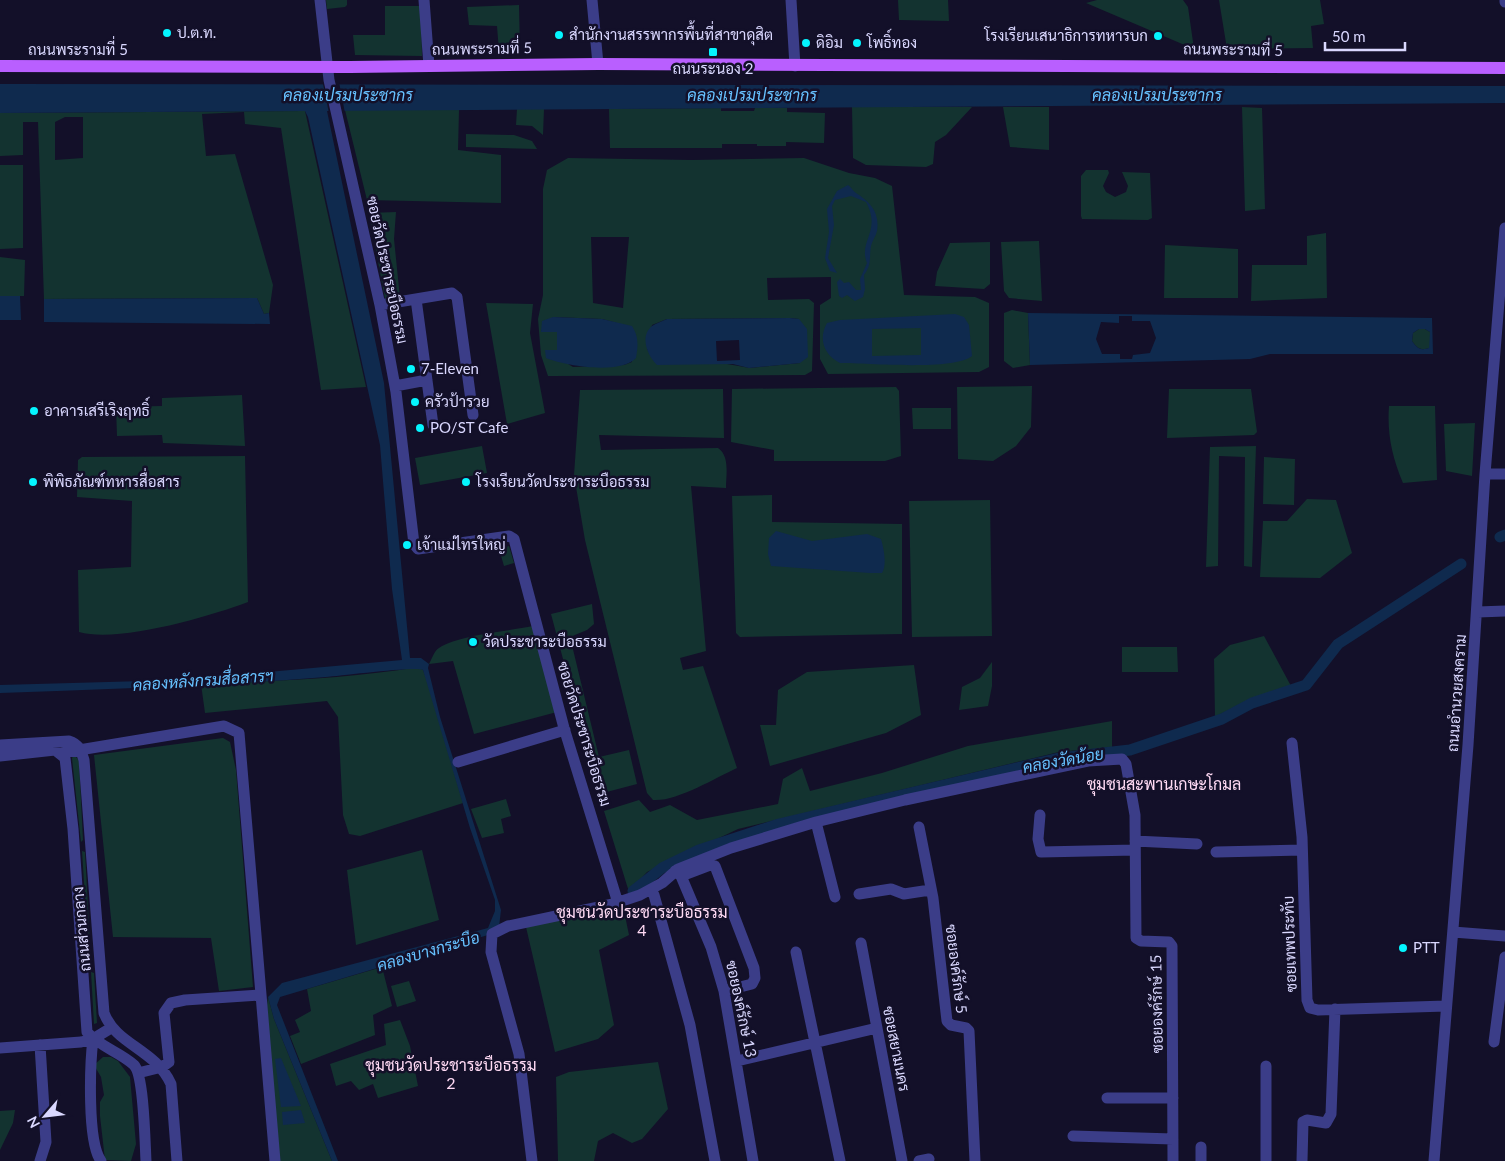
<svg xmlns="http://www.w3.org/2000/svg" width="1505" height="1161" viewBox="0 0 1505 1161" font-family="Lato,Sarabun,sans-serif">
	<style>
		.green { fill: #133330; fill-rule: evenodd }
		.water { fill: #0f2a4e; fill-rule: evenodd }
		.pier { fill: #131029 }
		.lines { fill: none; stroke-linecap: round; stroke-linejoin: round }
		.canal { stroke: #0f2a4e; stroke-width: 11 }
		.minor { stroke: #3b3d88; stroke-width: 11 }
		.major { stroke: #b95fff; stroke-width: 12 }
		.poi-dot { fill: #04f5ff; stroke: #131029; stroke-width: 2 }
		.labels { text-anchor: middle; stroke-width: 5; stroke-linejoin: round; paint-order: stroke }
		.poi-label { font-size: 15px; fill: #dad8ff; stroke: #131029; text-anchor: start }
		.street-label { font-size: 15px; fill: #dad8ff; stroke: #131029 }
		.water-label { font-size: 16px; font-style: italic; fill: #66c1ff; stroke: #131029 }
		.neighbourhood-label { font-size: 16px; fill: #ffdaf4; stroke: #131029 }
	</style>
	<rect width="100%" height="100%" fill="#131029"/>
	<!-- green -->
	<path class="green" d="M326,0H347V5L345,7L327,9Z
		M898,0H948L949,21L899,20Z
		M1097,0H1183L1188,7L1194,49L1086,3Z
		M1219,0H1320L1324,24L1311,26L1313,48L1227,49Z
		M519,5L520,52H499L497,26L469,25L467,7Z
		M385,6H421L422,56L355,55L353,35H385Z
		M852,107H972L946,135L935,142L933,164L926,167L866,165L853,158Z
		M1003,107H1049V150L1010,147Z
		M1242,107L1262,108L1265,209L1245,211Z
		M721,108V111H754L755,108H787V112L825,113L824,143L786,142V146H757V144H722V148H610L609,109Z
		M517,109H544L543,135L532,126L516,125Z
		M345,110H459L458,150L501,155V203L367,200Z
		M305,111L366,387L321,390L281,128L245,124L244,112L202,114L206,156L235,154L273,285L269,313L264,314L257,298L44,299L38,122H23V155L0,156V113ZM65,117H83V158L55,160V122Z
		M466,134L514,135L532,141L537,149L466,147Z
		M568,158L692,160L804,158L849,173L875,178L892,186L904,295L975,297L989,303V367L979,372L828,374L820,359V305L831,298V277L767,278L768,300L809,299L814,303L812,371L805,375L548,376L541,355L538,319L543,295V189L547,170ZM591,237H629L623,308L593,303ZM553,317L602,319L632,327V362L624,365L573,367L546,350L557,351V332L541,331ZM790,318L799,319L800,363L750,368L647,350L652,325L667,319Z
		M0,165H23V248L0,249Z
		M1086,170H1108L1109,173L1103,186L1106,192L1115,197L1126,192L1128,186L1122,172L1150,173L1152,218L1148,220L1082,219L1081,216V176Z
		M396,212L394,239L400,298L385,299L369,213Z
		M1326,233L1327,298L1251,301L1252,265H1307V236Z
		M1039,241L1042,301L1009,298L1004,291L1001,242Z
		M990,242V284L984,289L935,286L937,272L950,243Z
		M1165,245L1238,249V298H1164Z
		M0,257L25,260L24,296H0Z
		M486,303L533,304L530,333L545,413L507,424Z
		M1012,310L1028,313L1030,365L1013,368L1004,361V313Z
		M1419,329H1425L1430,332V348C1420,351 1417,348 1412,341L1413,333Z
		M1032,386L1031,427L1016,446L993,461L958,459L957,387Z
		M896,387L899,391L901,456L885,461H774V450L731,442L732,389Z
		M723,389L724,438L599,435L601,450L718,448C730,456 726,475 726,488L691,486L706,651L680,658L683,670L703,666L737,768C715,778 676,802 653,800L647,793L585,540L574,475L580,390Z
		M1169,389H1251L1257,432L1254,435L1167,438Z
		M242,395L245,446L163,443L162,435L117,436L116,407L162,406V398Z
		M1389,406H1435L1437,480L1403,483C1392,457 1387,434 1389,406Z
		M912,408H951V429H913Z
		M1475,423L1472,476L1446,471L1444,424Z
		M482,446L487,473L420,485L415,458Z
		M1256,446L1252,567L1244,566L1245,457L1219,456L1218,566L1206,567L1210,447Z
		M245,456L248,602C208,617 119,643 79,632L78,570L131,567L132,501L77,497L78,460L82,457Z
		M1264,457L1295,459L1294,505L1263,504Z
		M772,495V522L902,524V634L740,637L736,633L732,496Z
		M1307,499L1336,500L1352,553L1320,578L1260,577L1263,521H1287Z
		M990,500L992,636L912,637L909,501Z
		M509,546L514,563L504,566L499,549Z
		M592,604L594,624L587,630L570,637L599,757L629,750L637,784L599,794L551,614Z
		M533,626L557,712L474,734L453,661L429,664C432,659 434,651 439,648C457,635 510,631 533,626Z
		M1264,636L1291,686L1252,698L1215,717L1214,659L1230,645Z
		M1122,647H1177L1178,672H1122Z
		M992,662V686L988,706L959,710L962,687L980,678Z
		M914,665L921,715L886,733L770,766L760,725H776L778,690L807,672Z
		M418,667L423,670L427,680L463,803L360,836L349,834L343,815L338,717L327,701L205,713L201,684C273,681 347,679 418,667Z
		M1112,721V747L1059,752L738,829L647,872L629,892L604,811L639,800L650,812L670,805L697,820L778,804L783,779L802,768L810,791L882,773L968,746Z
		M223,738L230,742L236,770L253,987L219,991L211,938L113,937L94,755Z
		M74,755L79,760L83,840L81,842L72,758Z
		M506,799L511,816L501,819L504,833L482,838L471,809Z
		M422,850L439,920L356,945L347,870Z
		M82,851L85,852L91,963L89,961Z
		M623,906L629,935L599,950L614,1025L598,1039L555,1052L526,927Z
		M382,967L392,1006L373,1015L375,1035L301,1064L290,1036L300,1032L295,1020L311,1011L307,989Z
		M91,972L94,973L97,1023L94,1024Z
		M409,981L416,1001L397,1007L391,986Z
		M268,997L274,1019L332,1161H280L266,1013Z
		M400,1020L410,1046L418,1086L378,1098L373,1084L359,1090L351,1081L336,1086L330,1064L386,1045L384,1024Z
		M103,1057H111L118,1061L130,1077L136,1144L131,1161L105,1160L100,1116V1102L104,1095L101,1077L94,1065Z
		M658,1062L668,1109L642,1139L632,1143L613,1133L598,1141L594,1161H558L556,1077L569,1072Z
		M15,1110L13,1123L0,1150V1111Z"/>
	<!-- water -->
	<path class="water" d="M0,84L1505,86V103L327,111L384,383L410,658H421L429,664L428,668L440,717L501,910L499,927L488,935L280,997L277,1005L338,1161H332L274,1019L268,997L282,983L488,928L495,911V900L470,828L423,670C416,666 341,676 326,677C217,686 108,689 0,693V685L180,680L402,660L392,589L380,445L308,117L305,111L0,113Z
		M848,185C851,187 853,191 856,193C870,202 880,212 877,231C876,236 872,241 871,246C869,257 872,265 864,275L865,289L863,297L855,301L847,295L842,298L839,296L837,282L840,279L844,283L849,282L856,290H861L860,279L867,263C858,241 882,231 866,202L851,196L835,200L832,206L834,225L828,258L837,273L830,271L825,258L829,232L827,209L837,191Z
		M0,296H20L21,320H0Z
		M257,298L264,314L269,313L270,324L44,322V299Z
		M1028,313L1432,318L1433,354H1270L1250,359L1030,365ZM1119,316H1132V321H1150L1156,338L1150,353L1133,355L1132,359H1120V354H1102L1096,339L1101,322L1119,323ZM1419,329H1425L1430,332L1429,348C1420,351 1417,348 1412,341L1413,333Z
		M955,314L964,317L969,325L972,356C954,371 867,363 840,363C824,355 818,339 827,323L840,320ZM921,328V355L872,356V329Z
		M553,317L602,319L632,326C639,337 638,346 636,358C620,375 565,366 546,358L545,350H557V332H541L542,321Z
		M790,318L799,319L807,329L808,357L800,363L749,368L733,364L657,365C648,356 639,337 652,326C656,323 663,321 667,319ZM739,340L740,360L717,361L716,341Z
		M776,531L812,541L867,534L881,539C884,549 887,565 882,573H870L771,566L768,554L769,538Z
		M281,1058L301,1106L281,1107L275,1059Z
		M301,1110L305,1123L283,1125L282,1112Z"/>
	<!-- pier -->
	<path class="pier" d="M339,82L345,113H330L331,123L323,84Z"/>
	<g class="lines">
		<!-- canal -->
		<path class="canal" d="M1500,537L1505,535
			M633,891L662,868L699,850L779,824L1059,758L1130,750L1222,719L1252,703L1306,685L1338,644L1461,564"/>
		<!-- minor -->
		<path class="minor" d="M320,0L329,80L380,305L396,392L414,544L418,549L509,536L514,539L564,728L618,903
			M424,0L429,66
			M592,0L598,64
			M791,0L795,66
			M1505,0V2
			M416,299L433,425
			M380,305L452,293L457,297L473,415
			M395,386L427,380
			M1485,474H1505
			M1478,612L1505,611
			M1292,743L1302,837L1307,1000L1310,1008L1318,1010L1446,1006
			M0,745L69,741C79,744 81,751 84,760L104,1013C116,1045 155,1049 171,1084L177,1161
			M61,753L224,726L239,733L275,1161
			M0,756L55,750L65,758L73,829L87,1032C100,1047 120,1052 134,1065C144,1075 145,1144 146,1161
			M458,762L565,730
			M1040,815L1038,839L1041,852L1135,850
			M816,822L835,897
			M919,827L933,898L947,1021L951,1025L966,1028L969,1031L975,1161
			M1135,841L1197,844
			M1216,852L1302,850
			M675,871L681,876L711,947L724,991L753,1161
			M681,876L710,865L715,866L754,968L755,978L752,984L724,991
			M650,890L654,895L690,1025L715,1161
			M859,894L891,889L904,894L930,890
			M1453,932L1505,936
			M861,943L902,1161
			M796,952L840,1161
			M93,1039C90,1064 87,1142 101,1161
			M1494,1042L1505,957
			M0,1048L81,1042L93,1039L111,1028
			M737,1061L877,1028
			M138,1073L162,1067L169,1062L164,1013L171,1003L185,1000L261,995
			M1107,1098H1173
			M1073,1136L1173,1139
			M40,1161L46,1142L40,1045
			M532,1161L519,1054L491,952L492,934L508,926L613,904L640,895L662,883L678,869L731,848L816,822L905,800L1088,761L1122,759L1126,764L1135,815L1136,938L1141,941L1169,942L1172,946L1173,1161
			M919,1161L929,1159
			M1201,1161V1147
			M1266,1161V1066
			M1302,1161L1303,1122L1307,1120L1326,1123L1331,1114L1335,1009
			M1434,1161L1468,745L1485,474L1505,228"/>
		<!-- major -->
		<path class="major" d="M0,66L350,67L598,64L1505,68"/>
	</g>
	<!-- markers -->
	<g class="poi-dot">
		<circle cx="167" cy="33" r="5"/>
		<circle cx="559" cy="35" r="5"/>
		<circle cx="1158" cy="36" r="5"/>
		<circle cx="806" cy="43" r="5"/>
		<circle cx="857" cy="43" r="5"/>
		<rect x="708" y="47" width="10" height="10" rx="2.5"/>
		<circle cx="411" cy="369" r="5"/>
		<circle cx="415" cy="402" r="5"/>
		<circle cx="34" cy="411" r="5"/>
		<circle cx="420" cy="428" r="5"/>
		<circle cx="33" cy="482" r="5"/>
		<circle cx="466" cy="482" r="5"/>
		<circle cx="407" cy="545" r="5"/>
		<circle cx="473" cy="642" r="5"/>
		<circle cx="1403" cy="948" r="5"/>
	</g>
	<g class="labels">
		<!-- poi labels -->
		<g class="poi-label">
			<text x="177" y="38">ป.ต.ท.</text>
			<text x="569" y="40">สำนักงานสรรพากรพื้นที่สาขาดุสิต</text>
			<text x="1148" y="41" text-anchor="end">โรงเรียนเสนาธิการทหารบก</text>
			<text x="816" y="48">ดิอิม</text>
			<text x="867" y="48">โพธิ์ทอง</text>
			<text x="713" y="74" text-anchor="middle">ถนนระนอง 2</text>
			<text x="421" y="374">7-Eleven</text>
			<text x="425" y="407">ครัวป้ารวย</text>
			<text x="44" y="416">อาคารเสรีเริงฤทธิ์</text>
			<text x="430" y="433">PO/ST Cafe</text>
			<text x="43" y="487">พิพิธภัณฑ์ทหารสื่อสาร</text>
			<text x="476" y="487">โรงเรียนวัดประชาระบือธรรม</text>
			<text x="417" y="550">เจ้าแม่ไทรใหญ่</text>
			<text x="483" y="647">วัดประชาระบือธรรม</text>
			<text x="1413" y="953">PTT</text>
		</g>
		<!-- street labels -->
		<g class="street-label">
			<text transform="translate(482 49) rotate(-1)" y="5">ถนนพระรามที่ 5</text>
			<text x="78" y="55">ถนนพระรามที่ 5</text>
			<text transform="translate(1233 50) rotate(1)" y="5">ถนนพระรามที่ 5</text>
			<text transform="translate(387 270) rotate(78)" y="5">ซอยวัดประชาระบือธรรม</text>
			<text transform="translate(1457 693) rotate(-86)" y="5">ถนนอำนวยสงคราม</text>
			<text transform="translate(584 734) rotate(73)" y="5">ซอยวัดประชาระบือธรรม</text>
			<text transform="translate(82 929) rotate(-95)" y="5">ถนนส่วนกลาง</text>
			<text transform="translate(1290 944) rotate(-92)" y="5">ซอยเทพประทับ</text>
			<text transform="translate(956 969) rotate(83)" y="5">ซอยองค์รักษ์ 5</text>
			<text transform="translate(1157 1004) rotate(-91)" y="5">ซอยองค์รักษ์ 15</text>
			<text transform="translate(741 1009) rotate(78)" y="5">ซอยองค์รักษ์ 13</text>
			<text transform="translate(896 1049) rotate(79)" y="5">ซอยสยามนคร</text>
		</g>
		<!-- water labels -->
		<g class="water-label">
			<text x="348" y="101">คลองเปรมประชากร</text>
			<text x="752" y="101">คลองเปรมประชากร</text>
			<text x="1157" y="101">คลองเปรมประชากร</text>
			<text transform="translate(203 680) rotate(-4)" y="6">คลองหลังกรมสื่อสารฯ</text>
			<text transform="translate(1063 760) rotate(-10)" y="6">คลองวัดน้อย</text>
			<text transform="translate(428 951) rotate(-16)" y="6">คลองบางกระบือ</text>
		</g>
		<!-- neighbourhood labels -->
		<g class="neighbourhood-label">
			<text x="1164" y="790">ชุมชนสะพานเกษะโกมล</text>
			<text x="642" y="918">ชุมชนวัดประชาระบือธรรม<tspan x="642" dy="18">4</tspan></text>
			<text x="451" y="1071">ชุมชนวัดประชาระบือธรรม<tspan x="451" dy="18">2</tspan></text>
		</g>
	</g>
	<!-- north arrow -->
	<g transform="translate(45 1116) rotate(242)" stroke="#131029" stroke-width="4" paint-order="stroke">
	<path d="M0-4L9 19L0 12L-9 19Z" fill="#dad8ff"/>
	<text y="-8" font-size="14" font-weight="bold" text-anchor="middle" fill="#dad8ff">N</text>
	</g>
	<!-- scale -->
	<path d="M1325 42v8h80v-8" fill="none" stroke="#dad8ff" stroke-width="2.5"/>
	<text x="1332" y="42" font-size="15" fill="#dad8ff" stroke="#131029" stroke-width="4" paint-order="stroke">50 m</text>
</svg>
